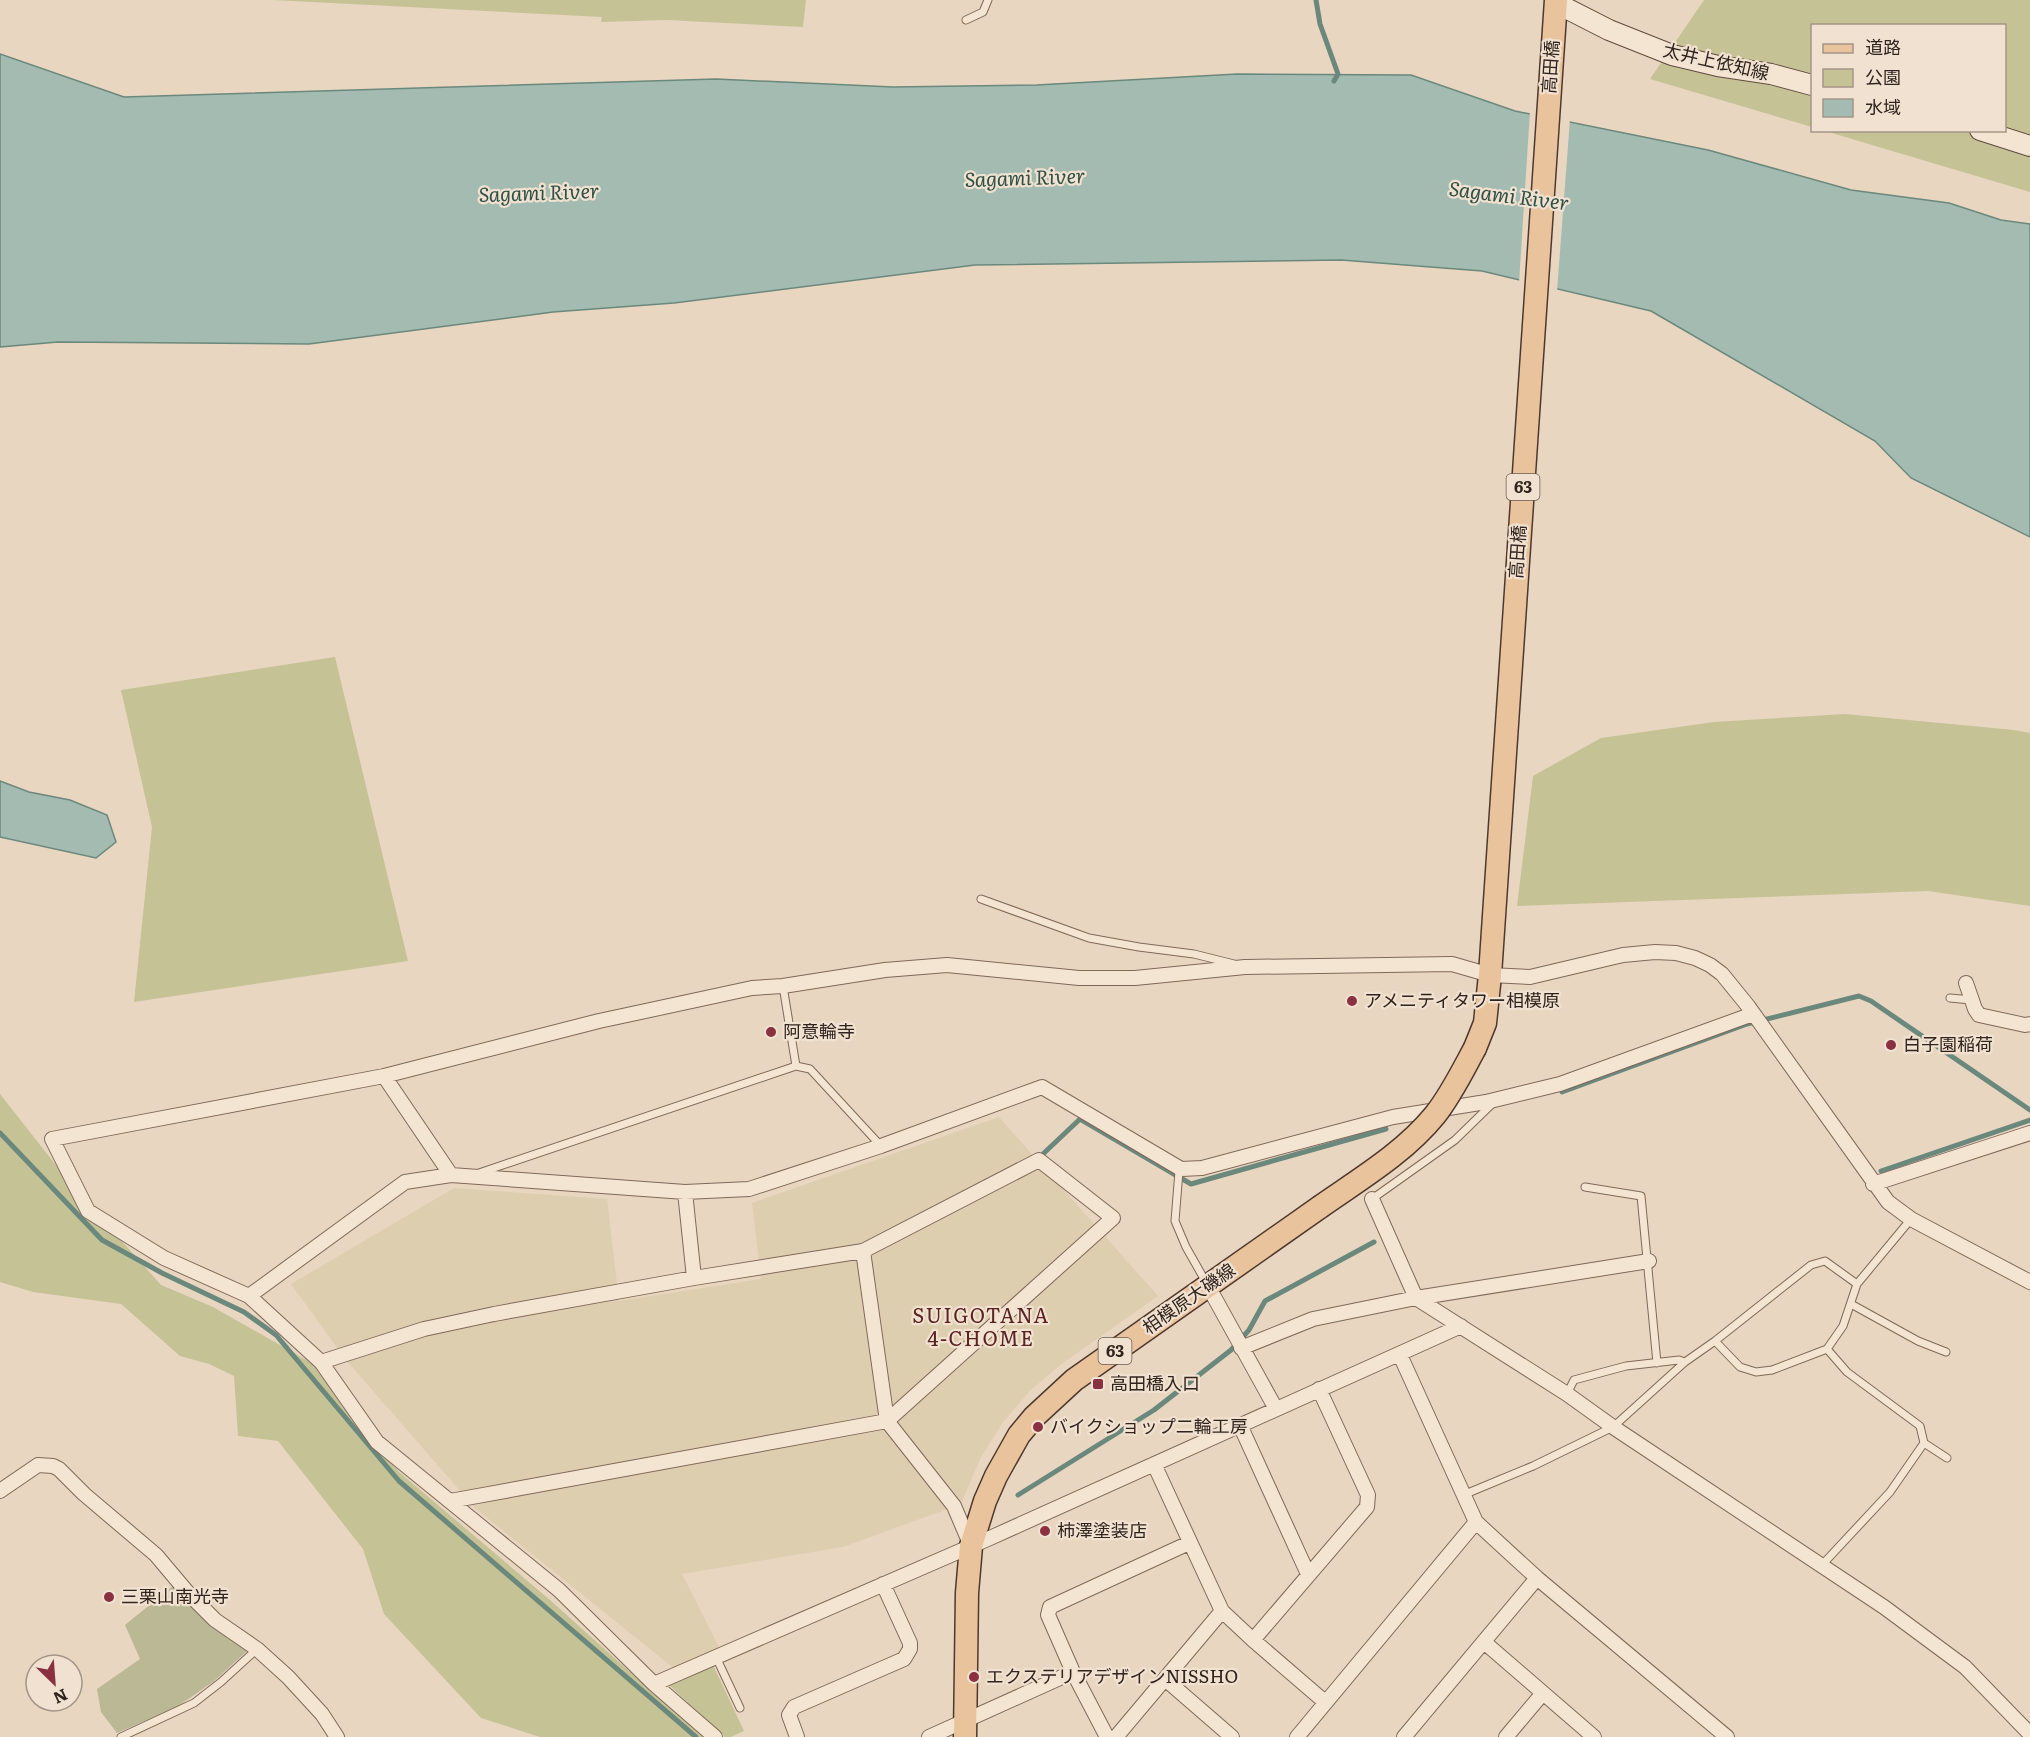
<svg xmlns="http://www.w3.org/2000/svg" width="2030" height="1737" viewBox="0 0 2030 1737" font-family="Literata,'Noto Sans JP',serif">
	<style>
		.farmland { fill: #ddceaf }
		.green { fill: #c5c296 }
		.cemetery { fill: #bab895 }
		.water { fill: #a3bbb0; stroke: #6b887c; stroke-width: 1.5 }
		.pier { fill: #e8d6c1 }
		.lines { fill: none; stroke-linecap: round; stroke-linejoin: round }
		.stream { stroke: #6b887c; stroke-width: 5 }
		.service-casing { stroke: #80685a; stroke-width: 9 }
		.minor-casing { stroke: #80685a; stroke-width: 16 }
		.secondary-casing { stroke: #62493e; stroke-width: 22 }
		.primary-casing { stroke: #4e382e; stroke-width: 25 }
		.service { stroke: #f4e5d3; stroke-width: 7 }
		.minor { stroke: #f4e5d3; stroke-width: 14 }
		.secondary { stroke: #f4e5d3; stroke-width: 20 }
		.primary { stroke: #e9c39c; stroke-width: 22 }
		.primary-bridge-casing { stroke: #4e382e; stroke-width: 25; stroke-linecap: butt }
		.primary-bridge { stroke: #e9c39c; stroke-width: 22 }
		.poi-dot { fill: #893141; stroke: #f1e1d0; stroke-width: 2 }
		.labels { text-anchor: middle; stroke-width: 4.5; stroke-linejoin: round; paint-order: stroke }
		.shield { fill: #f1e1d0; stroke: #6b5c53; stroke-width: 1.5 }
		.shield-label { font-size: 16px; font-weight: bold; fill: #31231d }
		.street-label { font-size: 18px; fill: #31231d; stroke: #f1e1d0 }
		.poi-label { font-size: 18px; fill: #31231d; stroke: #f1e1d0; text-anchor: start }
		.water-label { font-size: 20px; font-style: italic; fill: #2e5047; stroke: #f1e1d0 }
		.neighbourhood-label { font-size: 20px; letter-spacing: 1.5px; fill: #592321; stroke: #f1e1d0 }
	</style>
	<rect width="100%" height="100%" fill="#e8d6c1"/>
	<!-- farmland -->
	<path class="farmland" d="M999,1117L1158,1296L1060,1365L1030,1391L1003,1422L980,1459L961,1504L843,1547L682,1574L720,1649L676,1670L476,1509L346,1360L291,1284L454,1188L607,1199L619,1301L761,1279L752,1203Z"/>
	<!-- green -->
	<path class="green" d="M273,0H806L803,27L667,20L601,22L602,17Z
		M1704,0H2030V192L1825,131L2004,130V26H1812V127L1650,79Z
		M335,657L408,961L134,1002L152,827L121,690Z
		M1845,714L2014,730L2030,733V906L1928,891L1517,906L1533,776L1601,738L1714,722Z
		M0,1094L70,1183L161,1285L213,1307L317,1366L342,1406L399,1472L550,1600L629,1671L715,1737H540L481,1718L384,1614L363,1549L278,1441L238,1436L234,1376L209,1364L180,1356L121,1304L33,1292L0,1282Z
		M713,1665L744,1731L731,1737H725L669,1685Z"/>
	<!-- cemetery -->
	<path class="cemetery" d="M173,1586L212,1627L247,1651L214,1681L177,1707L117,1733L101,1712L97,1689L140,1659L125,1625Z"/>
	<!-- water -->
	<path class="water" d="M0,54L124,97L716,79L893,87L1037,85L1237,74L1411,75L1515,111L1708,150L1851,190L1949,203L2001,220L2030,224V537L1911,478L1875,441L1651,311L1482,271L1341,260L975,265L674,303L553,312L309,344L58,342L0,347Z
		M0,781L29,792L70,800L107,815L116,842L96,858L0,837Z"/>
	<!-- pier -->
	<path class="pier" d="M1530,111L1570,119L1557,292L1519,283Z"/>
	<g class="lines">
		<!-- stream -->
		<path class="stream" d="M1316,0L1320,24L1338,74L1334,81
			M1562,1092L1747,1024L1859,996L1871,1001L2030,1110
			M0,1133L102,1240L162,1273L244,1312L276,1335L399,1481L696,1737
			M1044,1153L1080,1119L1191,1184L1386,1129
			M1881,1171L2030,1120
			M1018,1495L1154,1410L1231,1350L1249,1330L1265,1301L1374,1242"/>
		<defs>
			<path id="service" d="M966,20L983,12L988,0
				M981,899L1089,938L1139,947L1194,954L1234,964
				M783,986L796,1066
				M1950,998L1971,1000
				M1181,1169L1179,1171L1175,1221L1186,1247L1207,1284
				M479,1173L796,1066L810,1069L881,1146
				M1585,1187L1641,1196L1657,1363
				M1372,1199L1455,1140L1493,1103
				M1851,1304L1918,1341L1946,1352
				M1715,1341L1740,1367L1756,1372L1772,1370L1827,1349L1843,1326L1857,1284L1911,1219
				M1567,1394L1574,1380L1626,1366L1679,1360L1685,1362
				M1924,1443L1947,1458
				M1463,1495L1533,1466L1613,1427L1685,1362L1715,1341L1811,1265L1825,1261L1857,1284
				M1821,1566L1890,1492L1924,1443L1920,1426L1847,1372L1827,1349
				M716,1657L740,1708
				M121,1737L194,1703L221,1682L257,1649"/>
			<path id="minor" d="M1966,983L1975,1009L1979,1015L2025,1025L2030,1024
				M384,1076L451,1175L685,1192L694,1278
				M1873,1184L2030,1133
				M685,1192L749,1189L881,1146L1042,1087L1181,1169L1202,1168L1393,1117L1486,1102L1560,1084L1753,1014
				M1372,1199L1416,1298L1567,1394L1613,1427L1884,1607L1965,1667L2030,1734
				M1208,1286L1276,1409
				M249,1296L405,1182L451,1175
				M1241,1348L1313,1319L1416,1298L1649,1261
				M1400,1355L1476,1522L1537,1578L1727,1737
				M321,1362L424,1329L494,1314L694,1278L863,1251L887,1421L954,1506L971,1546
				M1240,1425L1308,1574
				M1154,1464L1222,1611L1253,1640L1325,1702
				M0,1491L38,1465L53,1466L59,1469L84,1494L156,1555L188,1593L215,1620L257,1649L288,1677L322,1714L337,1737
				M450,1501L887,1421L1113,1218L1039,1160L863,1251
				M1253,1640L1367,1507L1368,1495L1319,1389
				M1484,1642L1594,1737
				M1165,1679L1232,1737
				M654,1684L559,1590L377,1442L321,1362L249,1296L164,1258L88,1211L52,1139L384,1076L599,1021L752,988L783,986L885,970L947,965L1079,978H1135L1245,967L1452,964L1490,975L1530,977L1623,955L1655,952L1676,953L1695,958L1710,965L1722,974L1748,1006L1888,1202L1911,1219L2030,1282
				M715,1737L654,1684L990,1538L1461,1326
				M797,1737L789,1715L794,1707L904,1659L910,1649V1643L883,1584
				M929,1737L1073,1672
				M1107,1737L1073,1672L1048,1615L1050,1607L1189,1543
				M1116,1737L1222,1611
				M1297,1737L1476,1522
				M1404,1737L1537,1578
				M1506,1737L1543,1693"/>
			<path id="secondary" d="M1556,3L1609,30L1672,55L1718,66L1771,74L1812,85
				M1980,130L2030,146"/>
			<path id="primary" d="M1475,1048L1485,1023L1490,975L1556,0
				M965,1737L967,1593L971,1546L985,1501L996,1476L1019,1435L1034,1417L1074,1380L1320,1207"/>
		</defs>
		<!-- service casing -->
		<use href="#service" class="service-casing"/>
		<!-- minor casing -->
		<use href="#minor" class="minor-casing"/>
		<!-- secondary casing -->
		<use href="#secondary" class="secondary-casing"/>
		<!-- primary casing -->
		<use href="#primary" class="primary-casing"/>
		<!-- service -->
		<use href="#service" class="service"/>
		<!-- minor -->
		<use href="#minor" class="minor"/>
		<!-- secondary -->
		<use href="#secondary" class="secondary"/>
		<!-- primary -->
		<use href="#primary" class="primary"/>
		<defs>
			<path id="primary-bridge" d="M1320,1207C1360,1179 1404,1153 1435,1115C1451,1095 1463,1070 1475,1048"/>
		</defs>
		<!-- primary-bridge casing -->
		<use href="#primary-bridge" class="primary-bridge-casing"/>
		<!-- primary-bridge -->
		<use href="#primary-bridge" class="primary-bridge"/>
	</g>
	<!-- markers -->
	<g class="poi-dot">
		<circle cx="1352" cy="1001" r="6"/>
		<circle cx="771" cy="1032" r="6"/>
		<circle cx="1891" cy="1045" r="6"/>
		<rect x="1092" y="1378" width="12" height="12" rx="3"/>
		<circle cx="1038" cy="1427" r="6"/>
		<circle cx="1045" cy="1531" r="6"/>
		<circle cx="109" cy="1597" r="6"/>
		<circle cx="974" cy="1677" r="6"/>
	</g>
	<g class="labels">
		<!-- shield labels -->
		<g class="shield">
			<rect x="1506.5" y="474" width="33" height="26" rx="4.5"/>
			<rect x="1098.5" y="1338" width="33" height="26" rx="4.5"/>
		</g>
		<g class="shield-label">
			<text x="1523" y="493">63</text>
			<text x="1115" y="1357">63</text>
		</g>
		<!-- street labels -->
		<g class="street-label">
			<text transform="translate(1716 62) rotate(13)" y="6">太井上依知線</text>
			<text transform="translate(1551 67) rotate(-86)" y="6">高田橋</text>
			<text transform="translate(1518 552) rotate(-86)" y="6">高田橋</text>
			<text transform="translate(1189 1299) rotate(-35)" y="6">相模原大磯線</text>
		</g>
		<!-- poi labels -->
		<g class="poi-label">
			<text x="1364" y="1007">アメニティタワー相模原</text>
			<text x="783" y="1038">阿意輪寺</text>
			<text x="1903" y="1051">白子園稲荷</text>
			<text x="1110" y="1390">高田橋入口</text>
			<text x="1050" y="1433">バイクショップ二輪工房</text>
			<text x="1057" y="1537">柿澤塗装店</text>
			<text x="121" y="1603">三栗山南光寺</text>
			<text x="986" y="1683">エクステリアデザインNISSHO</text>
		</g>
		<!-- water labels -->
		<g class="water-label">
			<text transform="translate(1025 178) rotate(-2)" y="7">Sagami River</text>
			<text transform="translate(539 193) rotate(-2)" y="7">Sagami River</text>
			<text transform="translate(1509 196) rotate(7)" y="7">Sagami River</text>
		</g>
		<!-- neighbourhood labels -->
		<g class="neighbourhood-label">
			<text x="981" y="1323">SUIGOTANA<tspan x="981" dy="23">4-CHOME</tspan></text>
		</g>
	</g>
	<!-- legend -->
	<rect x="1811" y="24" width="195" height="108" fill="#f1e1d0" stroke="#a49588" stroke-width="1.5"/>
	<rect x="1823" y="44" width="30" height="9" fill="#e9c39c" stroke="#a49588" stroke-width="1.5"/>
	<text x="1865" y="54" font-size="18" fill="#31231d">道路</text>
	<rect x="1823" y="69" width="30" height="18" fill="#c5c296" stroke="#a49588" stroke-width="1.5"/>
	<text x="1865" y="84" font-size="18" fill="#31231d">公園</text>
	<rect x="1823" y="99" width="30" height="18" fill="#a3bbb0" stroke="#a49588" stroke-width="1.5"/>
	<text x="1865" y="114" font-size="18" fill="#31231d">水域</text>
	<!-- north arrow -->
	<g transform="translate(54 1683) rotate(155)"><circle r="28" fill="#f1e1d0" stroke="#a49588" stroke-width="1.5"/>
	<path d="M0-4.5L10 22L0 15L-10 22Z" fill="#893141"/>
	<text y="-9" font-size="16" font-weight="bold" text-anchor="middle" fill="#31231d">N</text>
	</g>
</svg>
